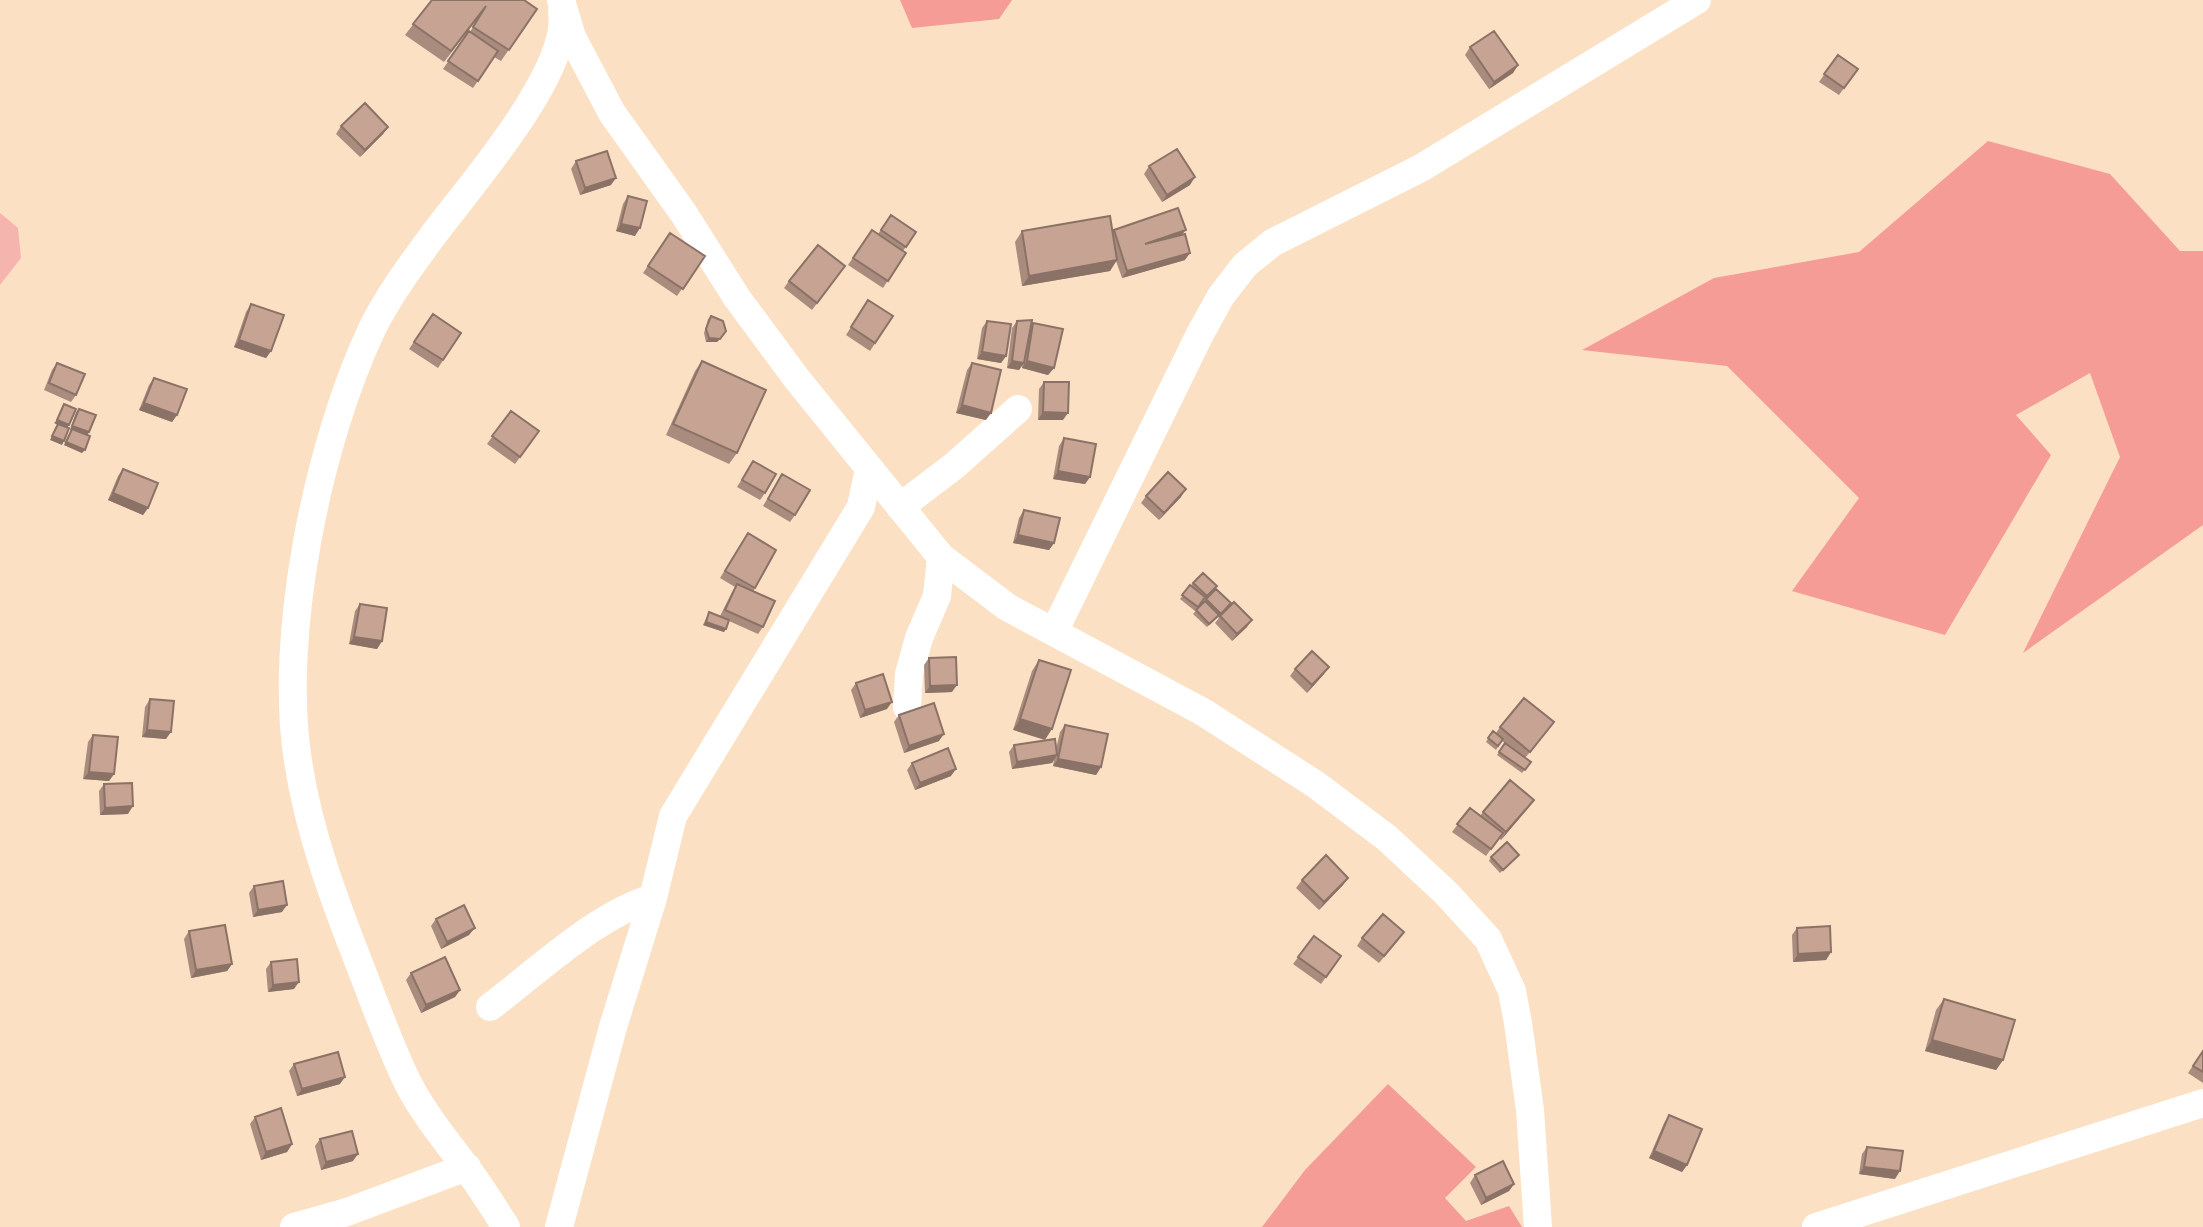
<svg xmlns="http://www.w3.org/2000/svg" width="2203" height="1227" viewBox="0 0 2203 1227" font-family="Ubuntu,sans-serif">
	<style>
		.green { fill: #f5b4ae }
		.forest { fill: #f49c95 }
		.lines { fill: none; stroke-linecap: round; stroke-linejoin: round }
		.minor { stroke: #fff; stroke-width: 28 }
		.wall { fill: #aa8c7e }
		.shaded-wall { fill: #8b7266 }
		.building { fill: #c6a392; stroke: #8b7266; stroke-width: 2 }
	</style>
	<rect width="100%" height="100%" fill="#fce0c4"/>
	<!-- green -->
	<path class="green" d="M0,213L18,228L21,258L0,285Z"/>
	<!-- forest -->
	<path class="forest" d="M900,0H1012L999,19L912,28Z
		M1988,141L2110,174L2180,251H2203V525L2023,653L2120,457L2090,373L2016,415L2051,455L1945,635L1792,591L1859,498L1727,366L1582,350L1714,278L1859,252Z
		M1388,1084L1476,1167L1445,1198L1466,1221L1509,1206L1522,1227H1262L1305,1170Z"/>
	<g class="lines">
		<!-- minor -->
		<path class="minor" d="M561,0L572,37L612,113L684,214L737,298L797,379L941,557L1007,607L1203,712L1315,784L1387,838L1447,894L1488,939L1512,991L1518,1023L1530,1110L1538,1227
			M900,507L954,466L1018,409
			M1054,632L1200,334L1221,296L1245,265L1272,243L1421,168L1697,0
			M907,707L909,674L919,638L937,596L941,557
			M490,1007C538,971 596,915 653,898
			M294,1227L347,1212L467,1167
			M506,1227C493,1207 480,1185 465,1166C444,1138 420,1109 405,1077C389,1043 376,1007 362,971C335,902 309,834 298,761C278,636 318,443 372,329C388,296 412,264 434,234C470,186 571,71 562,12
			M559,1227L613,1027L653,898L673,816L861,507L869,469
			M1816,1227L2203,1103"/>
	</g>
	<!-- wall -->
	<path class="wall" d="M432,0L537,9L501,61L494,57L473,88L443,69L469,31L470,32L479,17L444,62L405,35Z
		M1470,47L1518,65L1513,73L1489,89L1465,55Z
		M1838,55L1858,69L1839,95L1819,82Z
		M341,126L388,127L383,134L360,157L336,134Z
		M576,161L611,185L580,195L571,169Z
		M1149,166L1190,185L1162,202L1144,174Z
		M628,196L635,236L616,231L623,204Z
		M891,215L916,232L903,251L906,253L883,288L848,265L872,230L878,234Z
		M1114,230L1183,234L1185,260L1122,278L1116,261L1110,271L1022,286L1015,242L1022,231L1113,232Z
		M670,233L705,256L677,296L643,273Z
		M845,266L812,310L784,288L789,281Z
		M868,300L893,316L870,351L846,335Z
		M251,304L271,351L266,358L234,347L246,312Z
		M433,314L461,333L438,368L409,349Z
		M711,316L726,331L717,342H706L704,333L708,319Z
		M987,321L1006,356L1001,363L977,359L982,328Z
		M1017,321L1031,326L1033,323L1054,368L1048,375L1022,368V365L1019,370L1007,368L1012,328Z
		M702,361L737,453L729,464L666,435L695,371Z
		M57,363L76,395L71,402L44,390L52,370Z
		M972,363L986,420L956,413L967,370Z
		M154,378L177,415L172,422L139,410L149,385Z
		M1044,382L1063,420H1038L1039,389Z
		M79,409L89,432L87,435L82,453L64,445L71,430H70L76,412Z
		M511,411L539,431L515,464L487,444Z
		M1064,438L1090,477L1085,484L1053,479L1059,446Z
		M753,461L765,493L760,500L737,487Z
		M123,469L148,508L143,515L108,500L118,476Z
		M782,474L795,515L790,522L763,506Z
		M1146,496L1181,497L1159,520L1141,503Z
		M1024,510L1054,543L1049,550L1013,543L1019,518Z
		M748,533L755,588L753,592L763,627L758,634L729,621L724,632L703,625L709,612L720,616L732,592L735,587L720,578Z
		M1193,583L1217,586L1205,600L1204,599L1195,611L1180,599Z
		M1216,589L1225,611L1247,627L1232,641L1215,623L1219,618L1218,617L1207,627L1193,614Z
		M360,604L382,641L377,649L349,644L355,611Z
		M929,658L952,692L925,693L924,665Z
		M1039,660L1071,670L1013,730L1032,671Z
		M1295,669L1324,674L1307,693L1290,676Z
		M856,683L887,709L860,718L851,690Z
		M150,699L166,739L142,737L145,707Z
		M899,715L939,741L904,753L894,722Z
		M1065,725L1101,767L1096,775L1053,766L1054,760L1052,763L1012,769L1009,752L1014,745L1056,749L1060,732Z
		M1500,727L1549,729L1525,758L1531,762L1522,773L1497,755L1505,743L1510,747L1502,741L1496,750L1486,742L1493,731L1496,733Z
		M93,735L114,774L109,781L83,779L88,742Z
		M912,763L951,776L915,790L907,770Z
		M104,784L128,814L100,815L99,791Z
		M1529,807L1501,840L1499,838L1486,856L1452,832L1470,808L1480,816L1483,812Z
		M1519,855L1500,873L1489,861L1491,857Z
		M1348,878L1343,885L1319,910L1296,888L1302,880Z
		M254,886L282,912L253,917L249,893Z
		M436,919L469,935L441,949L431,926Z
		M1797,928L1831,952L1826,960L1793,962L1792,935Z
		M189,931L232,964L227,971L191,978L184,939Z
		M1314,936L1341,956L1321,984L1293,964Z
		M1362,938L1399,939L1379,963L1357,946Z
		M271,962L294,989L268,992L266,969Z
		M411,973L460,990L455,997L421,1013L406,980Z
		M1944,999L2003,1060L1996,1070L1925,1051L1936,1010Z
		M2203,1051V1083L2188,1073Z
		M294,1064L340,1084L297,1096L289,1071Z
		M1669,1115L1687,1165L1682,1172L1649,1158L1664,1123Z
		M255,1117L292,1144L287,1152L261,1160L250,1124Z
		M320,1139L353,1161L321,1170L315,1146Z
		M1867,1147L1895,1179L1859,1174L1862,1154Z
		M1475,1175L1514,1184L1509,1191L1481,1205L1470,1183Z"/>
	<!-- shaded-wall -->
	<path class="shaded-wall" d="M1518,65L1513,73L1489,89L1494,82Z
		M388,127L383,134L360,157L365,150Z
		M1195,177L1190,185L1162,202L1167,195Z
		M616,178L611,185L580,195L585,188Z
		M621,224L640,228L635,236L616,231Z
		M1186,230L1180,237L1145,244Z
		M1190,253L1185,260L1122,278L1127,271Z
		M1117,260L1110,271L1022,286L1029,276Z
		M709,338L720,339L717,342H706Z
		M239,340L271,351L266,358L234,347Z
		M982,352L1006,356L1001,363L977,359Z
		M1012,361L1024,363L1019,370L1007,368Z
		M1027,361L1054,368L1048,375L1022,368Z
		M144,403L177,415L172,422L139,410Z
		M962,405L991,413L986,420L956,413Z
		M1043,412L1068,413L1063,420H1038Z
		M57,420L69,425L66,429L54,423Z
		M72,426L89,432L87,436L70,430Z
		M52,436L64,441L62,445L50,440Z
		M66,442L85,450L82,453L64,445Z
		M1058,471L1090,477L1085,484L1053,479Z
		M1186,489L1181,497L1159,520L1164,513Z
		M113,493L148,508L143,515L108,500Z
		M1018,535L1054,543L1049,550L1013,543Z
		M1252,620L1247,627L1232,641L1237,634Z
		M706,622L726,629L724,632L703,625Z
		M354,637L382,641L377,649L349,644Z
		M1329,667L1324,674L1307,693L1312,685Z
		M957,685L952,692L925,693L930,686Z
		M892,702L887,709L860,718L865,710Z
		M1020,719L1052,729L1045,740L1013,730Z
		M147,730L171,732L166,739L142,737Z
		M944,734L939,741L904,753L909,746Z
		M1057,755L1052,763L1012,769L1017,762Z
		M1058,759L1101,767L1096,775L1053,766Z
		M956,769L951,776L915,790L920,783Z
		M89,772L114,774L109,781L83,779Z
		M1534,800L1529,807L1501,840L1506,832Z
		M133,806L128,814L100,815L105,808Z
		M1348,878L1343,885L1319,910L1324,902Z
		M287,905L282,912L253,917L258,910Z
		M475,928L469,935L441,949L447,942Z
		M1831,952L1826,960L1793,962L1798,954Z
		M232,964L227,971L191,978L196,970Z
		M299,982L294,989L268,992L273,985Z
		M460,990L455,997L421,1013L426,1005Z
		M1932,1040L2003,1060L1996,1070L1925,1051Z
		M345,1077L340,1084L297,1096L302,1089Z
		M292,1144L287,1152L261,1160L266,1152Z
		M1654,1151L1687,1165L1682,1172L1649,1158Z
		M358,1154L353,1161L321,1170L326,1162Z
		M1864,1167L1900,1171L1895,1179L1859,1174Z
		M1514,1184L1509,1191L1481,1205L1486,1198Z"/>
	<!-- building -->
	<path class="building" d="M432,0H524L537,9L509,50L473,27L486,6L451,51L413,24Z
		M469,31L498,51L478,81L448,61Z
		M1494,31L1518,65L1494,82L1470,47Z
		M1838,55L1858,69L1844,88L1824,74Z
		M365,103L388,127L365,150L341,126Z
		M1177,149L1195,177L1167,195L1149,166Z
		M607,151L616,178L585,188L576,161Z
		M628,196L647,201L640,228L621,224Z
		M1178,208L1186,230L1145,244L1185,234L1190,253L1127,271L1114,230Z
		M891,215L916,232L906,247L881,230Z
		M1110,216L1117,260L1029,276L1022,231Z
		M872,230L906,253L888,281L853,258Z
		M670,233L705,256L683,289L648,266Z
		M818,245L845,266L817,303L789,281Z
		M868,300L893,316L875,343L851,327Z
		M251,304L284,315L271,351L239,340Z
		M433,314L461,333L443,360L414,342Z
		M711,316L723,321L726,331L720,339L709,338L706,329Z
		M1032,320L1024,363L1012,361L1017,321Z
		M987,321L1011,324L1006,356L982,352Z
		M1033,323L1063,329L1054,368L1027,361Z
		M702,361L766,390L737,453L673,424Z
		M57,363L85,374L76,395L49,383Z
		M972,363L1001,370L991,413L962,405Z
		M154,378L187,389L177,415L144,403Z
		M1044,382H1069L1068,413L1043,412Z
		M64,404L76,409L69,425L57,420Z
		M79,409L96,415L89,432L72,426Z
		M511,411L539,431L520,457L492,436Z
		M58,424L69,428L64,441L52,436Z
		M72,429L90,436L85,450L66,442Z
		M1064,438L1096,444L1090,477L1058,471Z
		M753,461L776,474L765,493L742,480Z
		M123,469L158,483L148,508L113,493Z
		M1168,472L1186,489L1164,513L1146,496Z
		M782,474L810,490L795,515L768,499Z
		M1024,510L1060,518L1054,543L1018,535Z
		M748,533L776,550L755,588L725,571Z
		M1203,573L1217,586L1207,596L1193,583Z
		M737,584L775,601L763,627L725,610Z
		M1190,585L1205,597L1198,607L1182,595Z
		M1216,589L1231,603L1221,614L1206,599Z
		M1205,601L1219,615L1209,624L1196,610Z
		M1234,602L1252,620L1237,634L1220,616Z
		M360,604L387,608L382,641L354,637Z
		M709,612L729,620L726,629L706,622Z
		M1312,651L1329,667L1312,685L1295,669Z
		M956,657L957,685L930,686L929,658Z
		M1039,660L1071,670L1052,729L1020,719Z
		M883,674L892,702L865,710L856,683Z
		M1524,698L1554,722L1530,752L1500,727Z
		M150,699L174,701L171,732L147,730Z
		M934,703L944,734L909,746L899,715Z
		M1065,725L1108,734L1101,767L1058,759Z
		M1493,731L1503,739L1498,746L1488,738Z
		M93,735L118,737L114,774L89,772Z
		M1055,739L1057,755L1017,762L1014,745Z
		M1505,743L1531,762L1525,770L1499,752Z
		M948,748L956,769L920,783L912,763Z
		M1510,780L1534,800L1506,832L1483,812Z
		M132,783L133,806L105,808L104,784Z
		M1470,808L1503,833L1491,849L1457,824Z
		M1507,842L1519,855L1503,870L1491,857Z
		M1326,855L1348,878L1324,902L1302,880Z
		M283,881L287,905L258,910L254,886Z
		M464,905L475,928L447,942L436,919Z
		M1383,914L1404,932L1384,956L1362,938Z
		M225,925L232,964L196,970L189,931Z
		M1830,926L1831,952L1798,954L1797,928Z
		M1314,936L1341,956L1326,977L1298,957Z
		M445,957L460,990L426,1005L411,973Z
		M297,959L299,982L273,985L271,962Z
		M1944,999L2015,1020L2003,1060L1932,1040Z
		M2203,1051V1072L2193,1066Z
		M338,1052L345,1077L302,1089L294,1064Z
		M281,1108L292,1144L266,1152L255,1117Z
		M1669,1115L1702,1129L1687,1165L1654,1151Z
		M352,1131L358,1154L326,1162L320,1139Z
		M1867,1147L1903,1151L1900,1171L1864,1167Z
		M1503,1161L1514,1184L1486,1198L1475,1175Z"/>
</svg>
